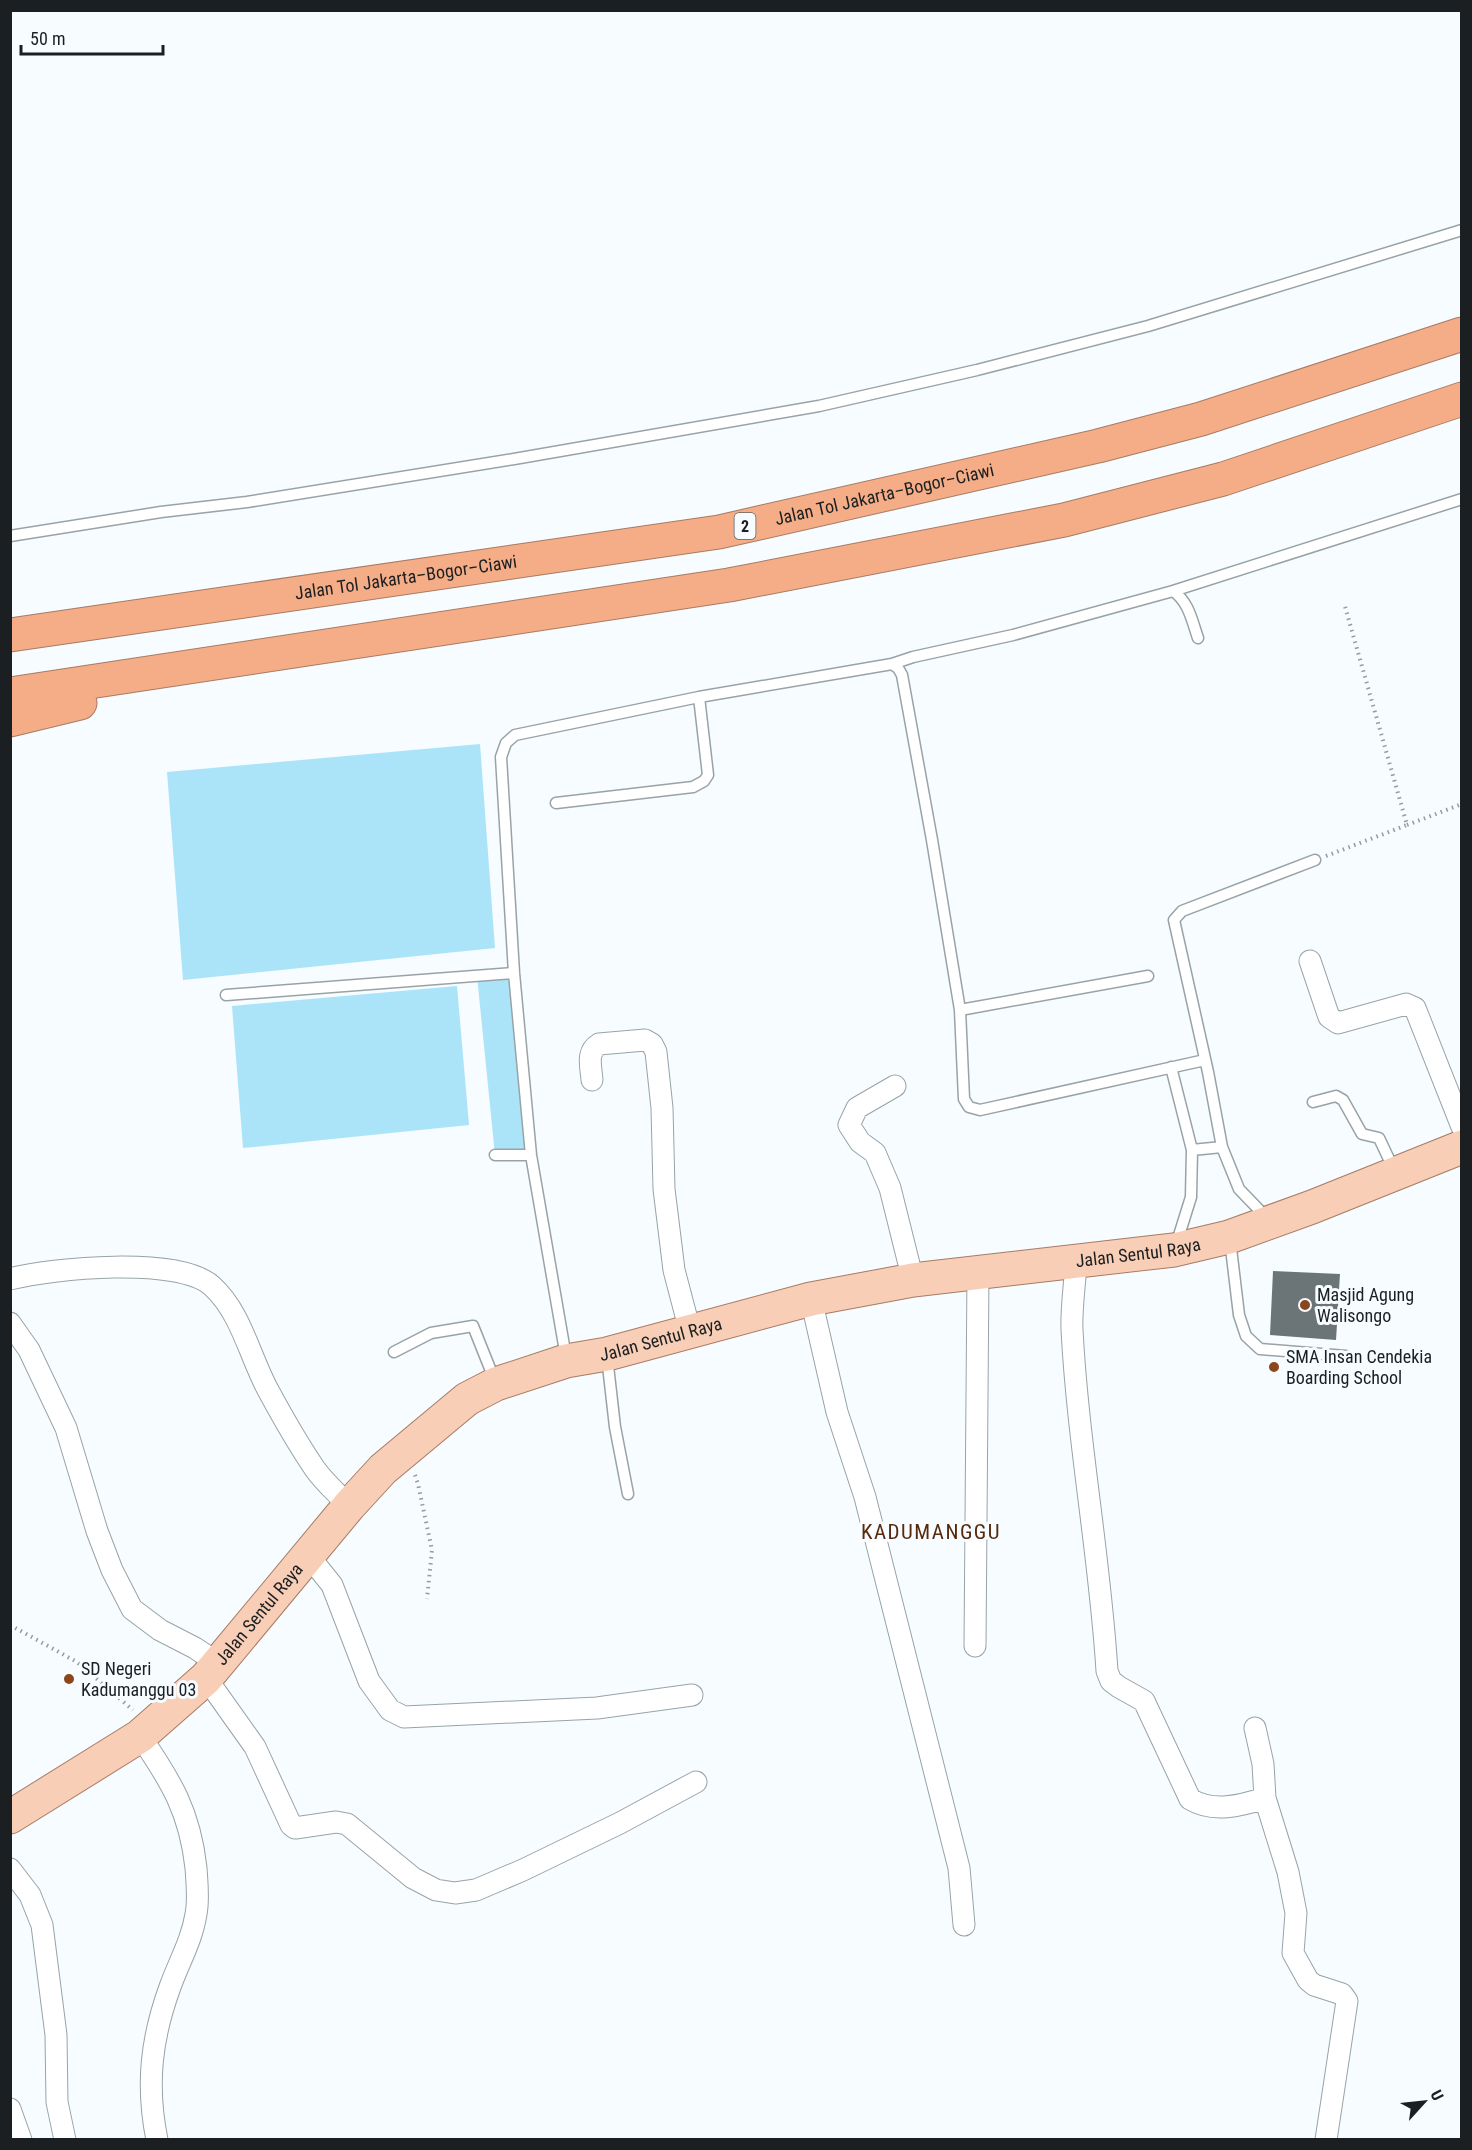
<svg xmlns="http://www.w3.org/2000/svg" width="1472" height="2150" viewBox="0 0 1472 2150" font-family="'Roboto Condensed',sans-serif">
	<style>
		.green { fill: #abe4f8 }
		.building { fill: #6b7578 }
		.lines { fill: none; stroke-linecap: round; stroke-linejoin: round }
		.lane-casing { stroke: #99a3a6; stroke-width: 13 }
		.street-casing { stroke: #99a3a6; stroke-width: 23 }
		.primary-casing { stroke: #a87b63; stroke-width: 35 }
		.highway-casing { stroke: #a87b63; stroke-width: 35 }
		.path { stroke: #969b9e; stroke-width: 4; stroke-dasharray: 1.5 4.5; stroke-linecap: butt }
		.lane { stroke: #fff; stroke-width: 10 }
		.street { stroke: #fff; stroke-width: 21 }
		.primary { stroke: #f8ceb6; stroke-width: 33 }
		.highway { stroke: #f4ad86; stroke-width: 33 }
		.poi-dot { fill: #8b461b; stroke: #f6fcff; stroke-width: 2 }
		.labels { text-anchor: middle; stroke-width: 6; stroke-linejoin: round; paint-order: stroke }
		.shield { fill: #f6fcff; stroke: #5d6164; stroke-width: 1.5 }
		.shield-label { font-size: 16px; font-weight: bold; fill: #1b1f21 }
		.street-label { font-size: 18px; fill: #1b1f21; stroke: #f6fcff }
		.poi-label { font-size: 18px; fill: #1b1f21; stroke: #f6fcff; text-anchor: start }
		.quarter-label { font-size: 21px; letter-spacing: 1.5px; fill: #58290b; stroke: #f6fcff }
	</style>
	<rect width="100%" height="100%" fill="#f6fcff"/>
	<!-- green -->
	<path class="green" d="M480,744L495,948L183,980L167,772Z
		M514,973L531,1155H495L477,976Z
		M457,986L469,1125L243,1148L232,1006Z"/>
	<!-- building -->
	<path class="building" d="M1273,1271L1340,1274L1336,1340L1270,1335Z"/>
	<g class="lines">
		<defs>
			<path id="lane" d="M10,536L161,512L247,502L514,459L819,406L977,370L1148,326L1462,230
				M1173,591L1462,499
				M892,664L913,657L1013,635L1173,591C1189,602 1192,621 1198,638
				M556,803L693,787L704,781L708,775L699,697
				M226,995L514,973
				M960,1010L1148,976
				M1171,1067L1192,1150L1191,1197L1176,1245
				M1313,1102L1336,1096L1343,1100L1362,1134L1379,1138L1395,1172
				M1192,1150L1222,1147
				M495,1155H531
				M1266,1217L1239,1189L1222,1147L1208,1072L1174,920L1182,911L1315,860
				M1230,1240L1239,1315L1246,1336L1260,1349L1346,1356
				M394,1352L431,1333L473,1326L495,1381
				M566,1357L531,1155L514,973L501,757L506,743L515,735L699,697L892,664L898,668L902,675L932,840L960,1010L964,1099L969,1107L980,1110L1205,1060
				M607,1357L615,1427L628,1494"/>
			<path id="street" d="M1310,961L1329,1017L1338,1023L1406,1004L1415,1008L1462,1127
				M592,1080C591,1066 586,1052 599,1044L645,1040L652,1044L656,1052L662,1108L664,1189L674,1270L690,1331
				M895,1086L857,1108L849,1125L860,1142L875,1153L890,1188L913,1280
				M1076,1262C1075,1284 1071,1308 1072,1330C1078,1444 1100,1557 1107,1671L1111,1681L1119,1687L1144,1701L1190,1799C1213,1813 1240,1806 1265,1798
				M10,1279C52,1268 179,1256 212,1286C241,1312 250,1357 268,1390C282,1416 298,1444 315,1469C324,1482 338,1494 349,1506
				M811,1299L837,1412L865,1497L959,1868L964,1925
				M10,1323L29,1350L66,1428L97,1531L112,1570L132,1609L160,1630L195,1648L219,1664
				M308,1555L332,1585L369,1681L390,1710L404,1717L597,1708L692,1695
				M975,1646L978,1272
				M206,1678L255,1747L291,1825L295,1828L336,1822L347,1824L413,1878L436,1890L455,1893L476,1890L523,1870L620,1823L696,1782
				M1255,1728L1263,1764L1265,1798L1288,1872L1296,1913L1293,1953L1308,1980L1314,1985L1342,1994L1347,2001L1326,2140
				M140,1736C171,1781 190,1812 196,1868C197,1884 199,1899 196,1914C192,1940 179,1962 170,1987C151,2039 146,2085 157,2140
				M10,1869L30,1895L42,1925L56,2035L57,2102L65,2140
				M10,2109L21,2140"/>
			<g id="primary">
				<path id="s1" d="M10,1817L140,1736L206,1678L349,1506L383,1469L467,1399L496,1384L566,1361L607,1354L811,1299L913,1280L1174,1250L1229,1237L1312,1207L1462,1147"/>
			</g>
			<g id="highway">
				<path id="s2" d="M10,635L719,532L1098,446L1201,419L1462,334"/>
				<path d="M10,694L729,585L1064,520L1223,479L1462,399"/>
				<path d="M10,720L80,703"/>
			</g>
		</defs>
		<!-- lane casing -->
		<use href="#lane" class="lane-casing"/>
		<!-- street casing -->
		<use href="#street" class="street-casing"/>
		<!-- primary casing -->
		<use href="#primary" class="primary-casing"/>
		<!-- highway casing -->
		<use href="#highway" class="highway-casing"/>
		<!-- path -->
		<path class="path" d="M1407,825L1462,804
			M1326,856L1407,825L1344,603
			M415,1475L418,1484L432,1550L427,1599
			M10,1625L77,1662L133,1710"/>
		<!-- lane -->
		<use href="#lane" class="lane"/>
		<!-- street -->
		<use href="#street" class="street"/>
		<!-- primary -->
		<use href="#primary" class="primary"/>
		<!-- highway -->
		<use href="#highway" class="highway"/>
	</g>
	<!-- markers -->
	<g class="poi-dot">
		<circle cx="1305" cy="1305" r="6"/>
		<circle cx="1274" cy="1367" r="6"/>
		<circle cx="69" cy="1679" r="6"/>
	</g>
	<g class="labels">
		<!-- shield labels -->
		<rect class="shield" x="734.5" y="513" width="21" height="26" rx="4.5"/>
		<g class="shield-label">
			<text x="745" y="532">2</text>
		</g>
		<!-- street labels -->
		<g class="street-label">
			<text dy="6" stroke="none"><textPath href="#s2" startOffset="886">Jalan Tol Jakarta–Bogor–Ciawi</textPath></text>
			<text dy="6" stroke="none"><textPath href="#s2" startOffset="400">Jalan Tol Jakarta–Bogor–Ciawi</textPath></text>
			<text dy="6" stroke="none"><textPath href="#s1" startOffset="1314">Jalan Sentul Raya</textPath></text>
			<text dy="6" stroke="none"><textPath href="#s1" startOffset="828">Jalan Sentul Raya</textPath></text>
			<text dy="6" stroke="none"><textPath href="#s1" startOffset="324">Jalan Sentul Raya</textPath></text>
		</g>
		<!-- poi labels -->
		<g class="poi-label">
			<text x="1317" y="1301">Masjid Agung<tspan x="1317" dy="21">Walisongo</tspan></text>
			<text x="1286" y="1363">SMA Insan Cendekia<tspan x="1286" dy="21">Boarding School</tspan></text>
			<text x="81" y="1675">SD Negeri<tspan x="81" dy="21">Kadumanggu 03</tspan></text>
		</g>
		<!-- quarter labels -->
		<g class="quarter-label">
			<text x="931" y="1539">KADUMANGGU</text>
		</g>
	</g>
	<!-- border -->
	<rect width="1472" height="2150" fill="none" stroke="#1b1f21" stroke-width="24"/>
	<!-- north arrow -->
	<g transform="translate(1424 2102) rotate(63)" stroke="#f6fcff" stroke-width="4.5" paint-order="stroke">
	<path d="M0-4.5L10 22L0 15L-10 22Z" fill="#1b1f21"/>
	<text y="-9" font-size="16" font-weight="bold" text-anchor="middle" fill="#1b1f21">U</text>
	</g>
	<!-- scale -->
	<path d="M21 45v9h142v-9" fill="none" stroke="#1b1f21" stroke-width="3"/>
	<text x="30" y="45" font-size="18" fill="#1b1f21" stroke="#f6fcff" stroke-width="4.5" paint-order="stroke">50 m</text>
</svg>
